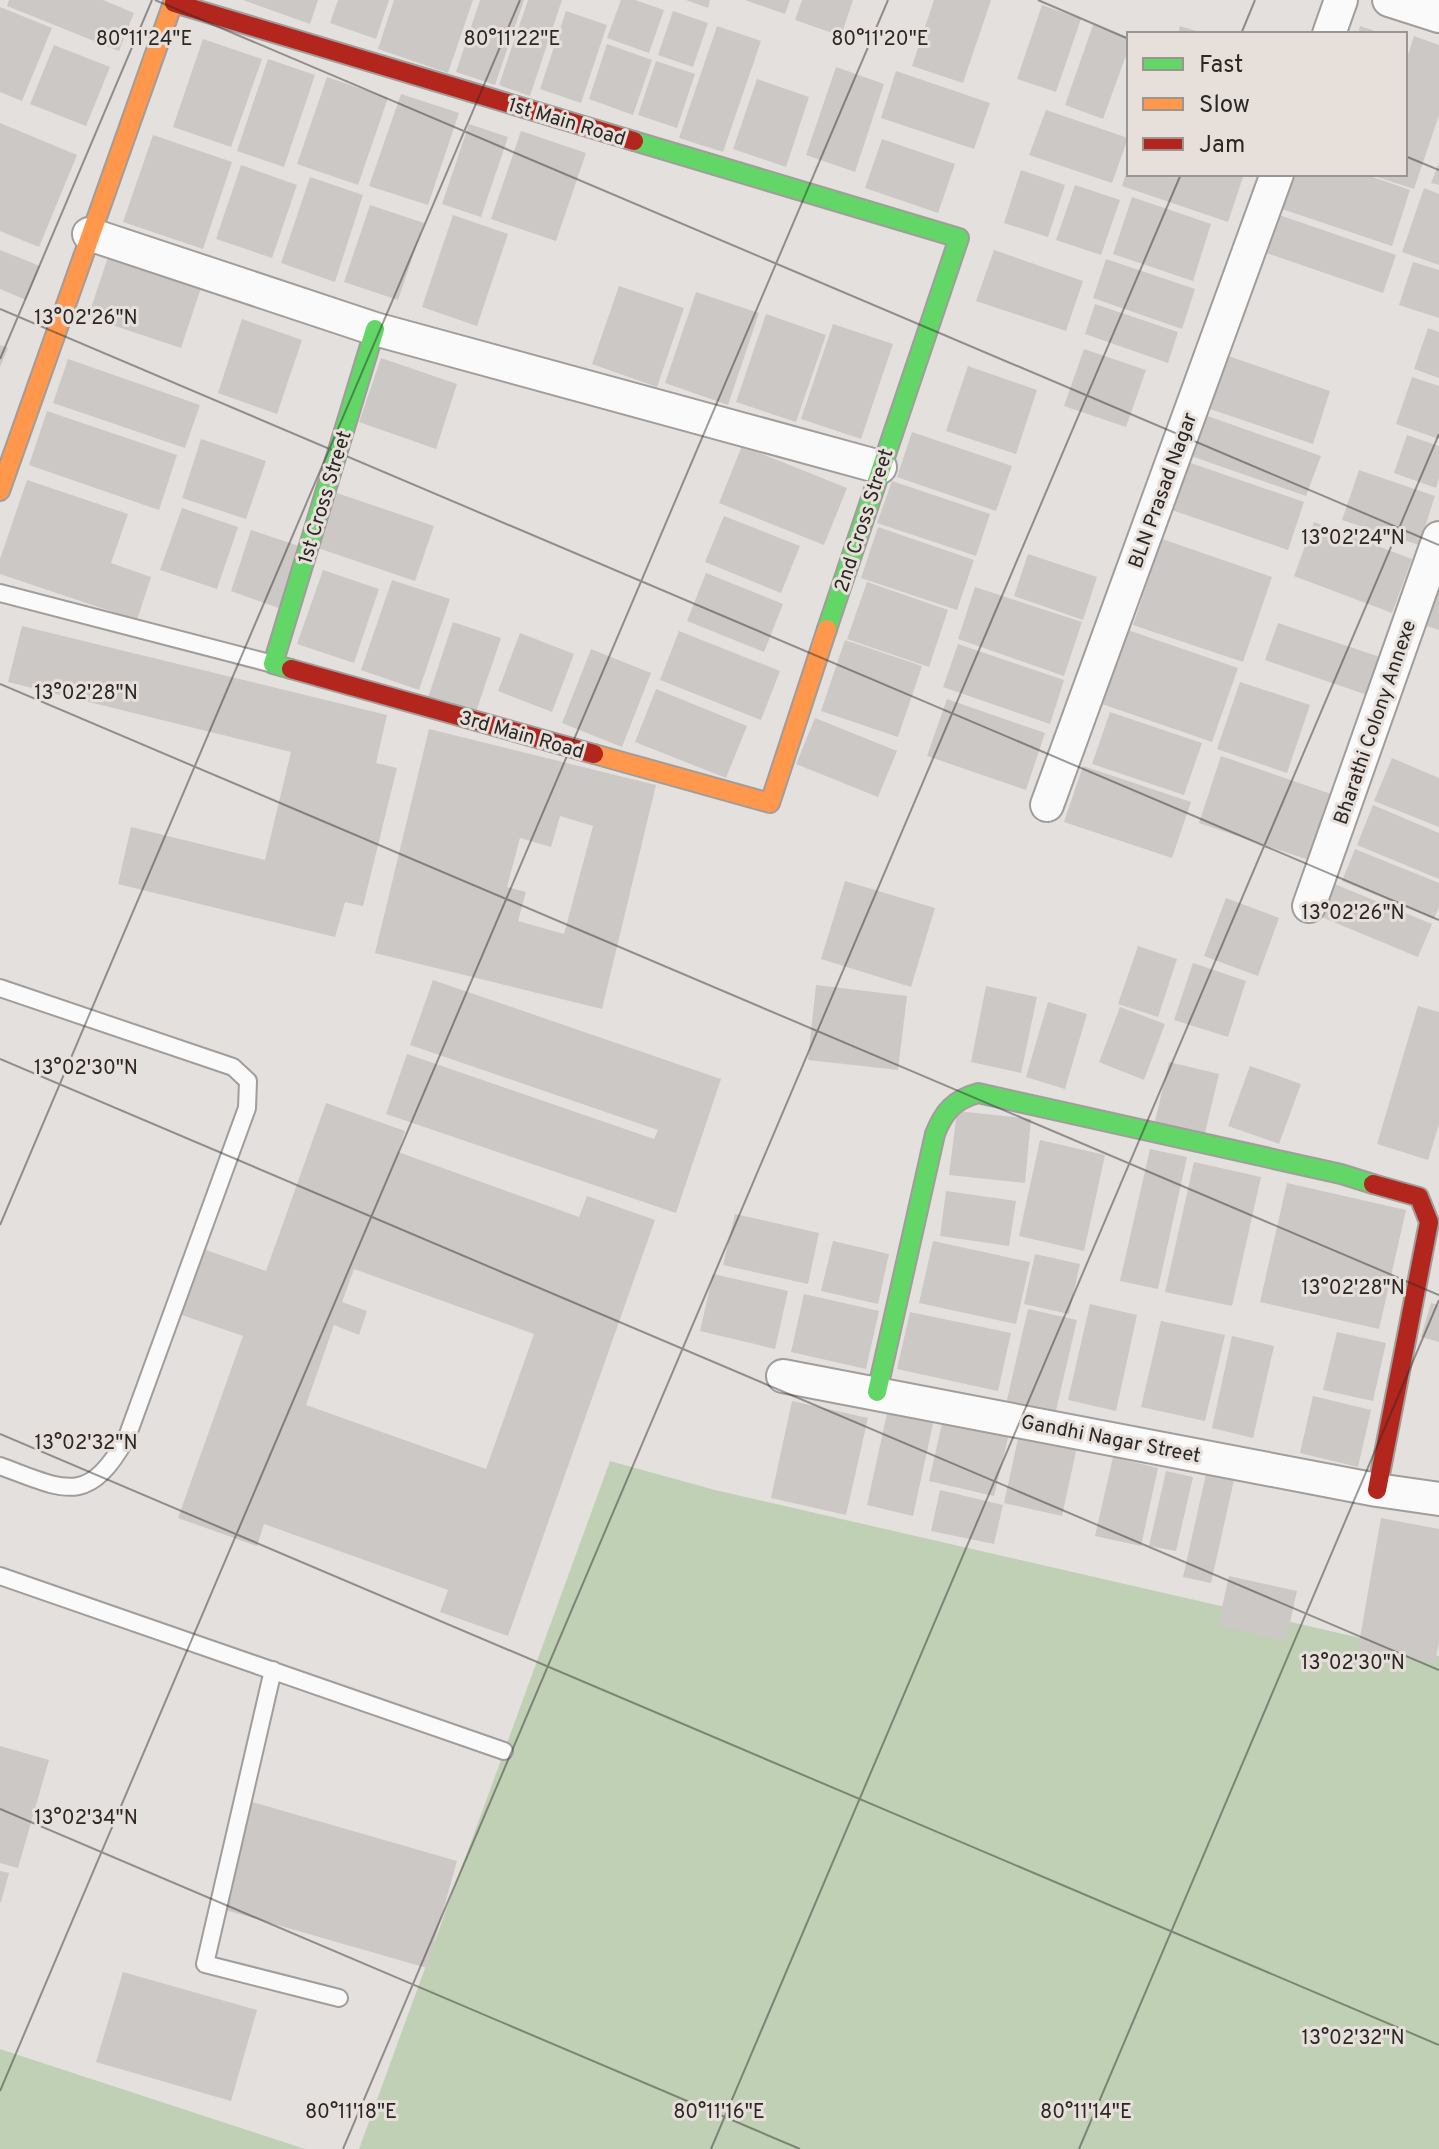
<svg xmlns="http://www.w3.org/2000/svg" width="1439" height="2149" viewBox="0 0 1439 2149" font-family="Overpass,sans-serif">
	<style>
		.green { fill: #c0d0b5 }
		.building { fill: #cbc8c6; fill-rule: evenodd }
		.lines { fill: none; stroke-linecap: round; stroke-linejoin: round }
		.lane-casing { stroke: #a09d9b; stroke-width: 20 }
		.street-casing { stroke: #a09d9b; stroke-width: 36 }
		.fast-casing { stroke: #a09d9b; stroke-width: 22 }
		.slow-casing { stroke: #a09d9b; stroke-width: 22 }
		.jam-casing { stroke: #a09d9b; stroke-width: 22 }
		.lane { stroke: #fbfafa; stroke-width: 16 }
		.street { stroke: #fbfafa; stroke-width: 32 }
		.fast { stroke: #63d668; stroke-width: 18 }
		.slow { stroke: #ff974d; stroke-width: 18 }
		.jam { stroke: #b3261e; stroke-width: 18 }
		.ticks { fill: none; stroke: #2a2725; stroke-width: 2; stroke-opacity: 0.45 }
		.labels { text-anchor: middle; stroke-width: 6; stroke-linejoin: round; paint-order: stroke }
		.street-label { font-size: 20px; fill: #2a2725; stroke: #e7dfda }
		.ticks-label { font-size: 20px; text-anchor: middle; fill: #2a2725; stroke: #e7dfda; stroke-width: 6; stroke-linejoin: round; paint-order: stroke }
	</style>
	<rect width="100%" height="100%" fill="#e4e0dd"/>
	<!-- green -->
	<path class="green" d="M610,1461L715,1490L1439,1656V2149H359Z
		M0,2049L305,2149H0Z"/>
	<!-- building -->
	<path class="building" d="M9,0H103L134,13L119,51L7,6Z
		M243,0H318L310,24Z
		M338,0H389L376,39L330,23Z
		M394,0H473L448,73L378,49Z
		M480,0H524L495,85L456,72Z
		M528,0H562L530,96L499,85Z
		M621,0H635L664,10L649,53L607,38Z
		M686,0H710L708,8Z
		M745,0H790L785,14Z
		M802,0H853L841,36L795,20Z
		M934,0H991L963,83L912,66Z
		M1042,5L1081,19L1056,92L1017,79Z
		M0,7L52,28L22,101L0,92Z
		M566,11L607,25L581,103L540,89Z
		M673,11L708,23L693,67L658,55Z
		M1093,25L1129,38V47L1103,119L1065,105Z
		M717,26L761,41L723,152L679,138Z
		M1180,26L1203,33V34H1178Z
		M1360,26L1381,33V34H1358Z
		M1414,36L1439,45V115L1414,189L1371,175L1405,174V64Z
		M203,39L262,59L231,147L173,127Z
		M607,44L652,60L633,115L589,99Z
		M54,45L110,67L86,126L30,104Z
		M268,59L315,75L284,167L237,151Z
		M656,61L695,74L677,128L638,115Z
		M836,67L884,84L855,172L806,155Z
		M896,71L990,103L974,149L881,118Z
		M327,77L388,98L358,185L297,164Z
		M757,79L809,97L786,167L733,149Z
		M401,94L459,113L428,205L369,186Z
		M1046,110L1128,138L1112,183L1029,155Z
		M0,123L77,155L39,247L0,231Z
		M469,124L508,137L481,217L442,204Z
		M521,131L586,153L556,241L491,219Z
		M153,135L232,162L203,249L123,222Z
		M882,139L955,164L938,213L865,188Z
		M1439,163V185L1431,183Z
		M241,165L297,185L272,258L216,239Z
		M1128,168L1129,174H1244L1228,222L1122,186Z
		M1021,170L1065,185L1048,237L1004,223Z
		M1284,174H1364L1410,190L1392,246L1273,206Z
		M310,177L363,195L335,282L281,263Z
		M1075,185L1120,200L1101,255L1056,240Z
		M1424,188L1439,194V265L1402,252Z
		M1132,197L1211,224L1193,281L1113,254Z
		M370,205L424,223L398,300L344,282Z
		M453,215L508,234L477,326L422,307Z
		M1279,215L1396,255L1383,293L1266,253Z
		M0,250L40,266L26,300L0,289Z
		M994,250L1083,281L1066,331L976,301Z
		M110,251L203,282L181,348L88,317Z
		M1106,259L1195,289L1182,329L1093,298Z
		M1413,262L1439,270V318L1399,305Z
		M619,286L684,308L657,387L592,364Z
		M696,292L759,313L728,405L665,383Z
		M1095,304L1178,332L1168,363L1085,334Z
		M766,314L826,335L796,422L736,402Z
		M242,319L302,340L277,414L218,393Z
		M833,324L893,344L861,439L801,419Z
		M1428,328L1439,332V378L1414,369Z
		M0,345L8,348L0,367Z
		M1084,349L1146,370L1126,427L1064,406Z
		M1228,356L1330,391L1313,444L1210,409Z
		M381,358L457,384L436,449L359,422Z
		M68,359L200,405L185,448L53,403Z
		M968,366L1037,390L1016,454L946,431Z
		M1412,377L1439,386V439L1396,424Z
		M47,411L177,455L159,510L29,465Z
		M1202,414L1321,456L1306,496L1188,455Z
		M912,432L1012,466L996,511L897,477Z
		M1407,435L1439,446V478L1436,488L1394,473Z
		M201,439L266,461L246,519L182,498Z
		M742,446L847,488L824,545L719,503Z
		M1182,460L1304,502L1288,550L1166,508Z
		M1359,470L1435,496L1419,545L1342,520Z
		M27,480L128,514L111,563L151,577L137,620L0,574V559Z
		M892,481L990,514L976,556L877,523Z
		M331,491L434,526L415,581L312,546Z
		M182,508L238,527L217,589L160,570Z
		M724,516L800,546L781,593L705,562Z
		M1314,522L1412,559L1392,613L1294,576Z
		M878,527L974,560L957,610L861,578Z
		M251,530L305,548L284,610L231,591Z
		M1162,539L1272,577L1243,662L1133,625Z
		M1028,554L1097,577L1083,620L1014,596Z
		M1439,563V630L1417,623Z
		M323,570L379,589L354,663L297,644Z
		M706,573L783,604L764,652L687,621Z
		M392,580L450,599L419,690L361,670Z
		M867,582L948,610L929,667L847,639Z
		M975,587L1082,622L1064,676L958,639Z
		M453,622L501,638L475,715L428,698Z
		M1278,623L1383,658L1370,696L1265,660Z
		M22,626L387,715L376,763L397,768L363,906L345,902L335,937L118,884L131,827L265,860L291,752L8,682Z
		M1125,629L1238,668L1212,742L1099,703Z
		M679,631L780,671L761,720L660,680Z
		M520,633L574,654L552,712L498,691Z
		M845,640L922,666L898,737L821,711Z
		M958,644L1064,680L1050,724L943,687Z
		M591,649L651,673L622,747L562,723Z
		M1240,682L1310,705L1287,773L1217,749Z
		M656,689L747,726L726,778L635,742Z
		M947,699L1045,733L1026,790L927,756Z
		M1110,712L1202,743L1184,795L1092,764Z
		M815,718L897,751L878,797L796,764Z
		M429,729L656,785L602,1009L375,953ZM560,816L593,826L564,934L518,921L526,892L507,887L520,838L551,847Z
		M1221,756L1334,795L1312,861L1199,823Z
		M1392,758L1439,778V827L1374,801Z
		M1083,766L1191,802L1172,858L1064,822Z
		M1373,805L1439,833V879L1357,845Z
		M1355,849L1439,883V907L1434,919L1342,881Z
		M845,881L935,908L911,987L821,959Z
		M1332,883L1432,924L1418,957L1319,916Z
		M1226,898L1279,918L1258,976L1204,956Z
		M1138,946L1177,959L1158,1017L1118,1004Z
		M1193,963L1246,981L1228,1037L1174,1020Z
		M433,980L721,1079L676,1213L386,1114L407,1054L654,1139L658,1130L410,1045Z
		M816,985L907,996L898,1070L808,1060Z
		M986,986L1037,997L1021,1073L971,1062Z
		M1048,1002L1087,1014L1065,1089L1026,1077Z
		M1418,1006L1439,1012V1124L1428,1160L1377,1144Z
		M1120,1007L1165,1024L1144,1080L1099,1062Z
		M1169,1062L1219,1074L1204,1137L1155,1121Z
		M1250,1066L1301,1084L1279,1144L1228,1126Z
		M326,1103L405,1131L398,1152L579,1217L587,1196L655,1220L508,1636L440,1612L448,1590L264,1524L257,1546L178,1518L243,1336L176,1313L200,1248L266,1271ZM354,1269L534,1334L486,1469L306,1405L334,1325L359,1335L367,1311L342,1302Z
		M957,1111L1031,1119L1025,1183L949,1175Z
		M1040,1140L1105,1155L1084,1251L1019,1236Z
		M1150,1149L1187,1157L1158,1289L1120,1281Z
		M1194,1162L1261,1177L1232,1306L1165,1292Z
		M1287,1183L1406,1210L1379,1329L1260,1302Z
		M946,1191L1016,1201L1009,1246L940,1236Z
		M735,1214L819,1233L808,1284L723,1265Z
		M833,1241L889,1254L878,1304L821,1291Z
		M933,1241L1030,1262L1016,1324L919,1303Z
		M1035,1254L1080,1264L1069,1314L1024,1304Z
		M713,1274L788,1291L775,1349L700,1331Z
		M804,1294L879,1311L866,1369L791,1352Z
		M1431,1303L1439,1305V1342L1421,1337Z
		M1090,1304L1137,1315L1116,1411L1068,1400Z
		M1028,1309L1077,1320L1055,1415L1006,1404Z
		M910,1312L1011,1333L998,1391L897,1369Z
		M1161,1321L1225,1335L1205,1421L1141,1407Z
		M1337,1332L1386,1343L1373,1401L1323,1390Z
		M1232,1336L1274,1346L1253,1438L1212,1428Z
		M1313,1396L1371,1410L1358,1467L1300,1453Z
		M792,1401L868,1418L846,1515L771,1498Z
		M888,1409L934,1419L913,1516L867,1505Z
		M943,1419L1009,1434L994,1496L929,1481Z
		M1019,1434L1077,1447L1062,1516L1004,1503Z
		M1113,1457L1158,1468L1141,1546L1095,1536Z
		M1166,1471L1193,1477L1176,1551L1149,1546Z
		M1206,1474L1234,1480L1211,1583L1183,1577Z
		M940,1490L1003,1505L994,1544L931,1531Z
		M1381,1518L1439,1529V1642L1435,1663L1358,1649Z
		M1229,1576L1297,1591L1286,1641L1218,1625Z
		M0,1746L49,1760L18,1868L0,1863Z
		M252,1802L457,1861L427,1968L222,1909Z
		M0,1871L9,1873L1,1902H0Z
		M123,1972L257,2010L231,2101L96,2062Z"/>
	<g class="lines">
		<defs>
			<path id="lane" d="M0,593L273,664
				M0,988L233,1067L248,1081L247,1108L127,1437C88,1507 65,1490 0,1466
				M0,1576L504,1751
				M273,1670L205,1964L339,1998"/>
			<path id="street" d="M1389,0L1439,16
				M1329,34L1341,0
				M89,234L375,329L880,467
				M1047,805L1277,174
				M1309,906L1439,538
				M783,1376L1377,1490L1439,1499"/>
			<path id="fast" d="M634,141L959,238L827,629
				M291,669L273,664L375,329
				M877,1392L935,1134C944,1111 954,1100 978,1093L1341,1174L1373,1184"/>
			<path id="slow" d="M0,491L174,0
				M594,754L770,803L827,629"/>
			<path id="jam" d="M174,3L634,141
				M291,669L594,754
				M1373,1184L1419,1197L1429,1222L1377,1490"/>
		</defs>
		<!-- lane casing -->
		<use href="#lane" class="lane-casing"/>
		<!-- street casing -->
		<use href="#street" class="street-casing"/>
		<!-- fast casing -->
		<use href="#fast" class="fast-casing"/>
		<!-- slow casing -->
		<use href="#slow" class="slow-casing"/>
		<!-- jam casing -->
		<use href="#jam" class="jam-casing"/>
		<!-- lane -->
		<use href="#lane" class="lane"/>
		<!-- street -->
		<use href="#street" class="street"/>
		<!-- fast -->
		<use href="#fast" class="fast"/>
		<!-- slow -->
		<use href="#slow" class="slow"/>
		<!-- jam -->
		<use href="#jam" class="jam"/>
	</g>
	<!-- ticks -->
	<path class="ticks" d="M155,0L1439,545M1038,0L1129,39M1241,34L1255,0M1405,156L1439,170M0,309L1439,920M0,359L152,0M0,684L1439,1295M0,1059L1439,1670M0,1225L520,0M0,1434L1439,2045M0,1809L800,2149M0,2091L888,0M343,2149L1181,174M711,2149L1439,434M1079,2149L1439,1300"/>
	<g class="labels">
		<!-- street labels -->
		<g class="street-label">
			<text transform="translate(567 121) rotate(17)" y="7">1st Main Road</text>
			<text transform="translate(1162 490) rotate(-70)" y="7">BLN Prasad Nagar</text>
			<text transform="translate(324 497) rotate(-73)" y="7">1st Cross Street</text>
			<text transform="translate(863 520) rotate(-72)" y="7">2nd Cross Street</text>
			<text transform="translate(1374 722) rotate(-71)" y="7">Bharathi Colony Annexe</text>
			<text transform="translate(522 734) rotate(16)" y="7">3rd Main Road</text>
			<text transform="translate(1111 1438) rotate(11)" y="7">Gandhi Nagar Street</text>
		</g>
	</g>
	<g class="ticks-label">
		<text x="144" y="45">80°11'24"E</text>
		<text x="512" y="45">80°11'22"E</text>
		<text x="880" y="45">80°11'20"E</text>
		<text x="86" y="324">13°02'26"N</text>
		<text x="1353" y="544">13°02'24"N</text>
		<text x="86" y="699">13°02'28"N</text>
		<text x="1353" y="919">13°02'26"N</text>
		<text x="86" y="1074">13°02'30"N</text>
		<text x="1353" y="1294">13°02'28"N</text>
		<text x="86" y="1449">13°02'32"N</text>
		<text x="1353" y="1669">13°02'30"N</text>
		<text x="86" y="1824">13°02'34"N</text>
		<text x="1353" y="2044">13°02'32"N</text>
		<text x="351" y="2118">80°11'18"E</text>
		<text x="719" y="2118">80°11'16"E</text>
		<text x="1086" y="2118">80°11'14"E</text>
	</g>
	<!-- legend -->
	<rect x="1127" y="32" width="280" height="144" fill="#e7dfda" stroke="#9b9592" stroke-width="2"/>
	<rect x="1143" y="58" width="40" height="12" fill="#63d668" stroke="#9b9592" stroke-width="2"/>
	<text x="1199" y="72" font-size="24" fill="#2a2725">Fast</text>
	<rect x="1143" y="98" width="40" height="12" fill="#ff974d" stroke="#9b9592" stroke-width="2"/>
	<text x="1199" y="112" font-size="24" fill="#2a2725">Slow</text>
	<rect x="1143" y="138" width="40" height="12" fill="#b3261e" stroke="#9b9592" stroke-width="2"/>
	<text x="1199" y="152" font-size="24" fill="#2a2725">Jam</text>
</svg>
